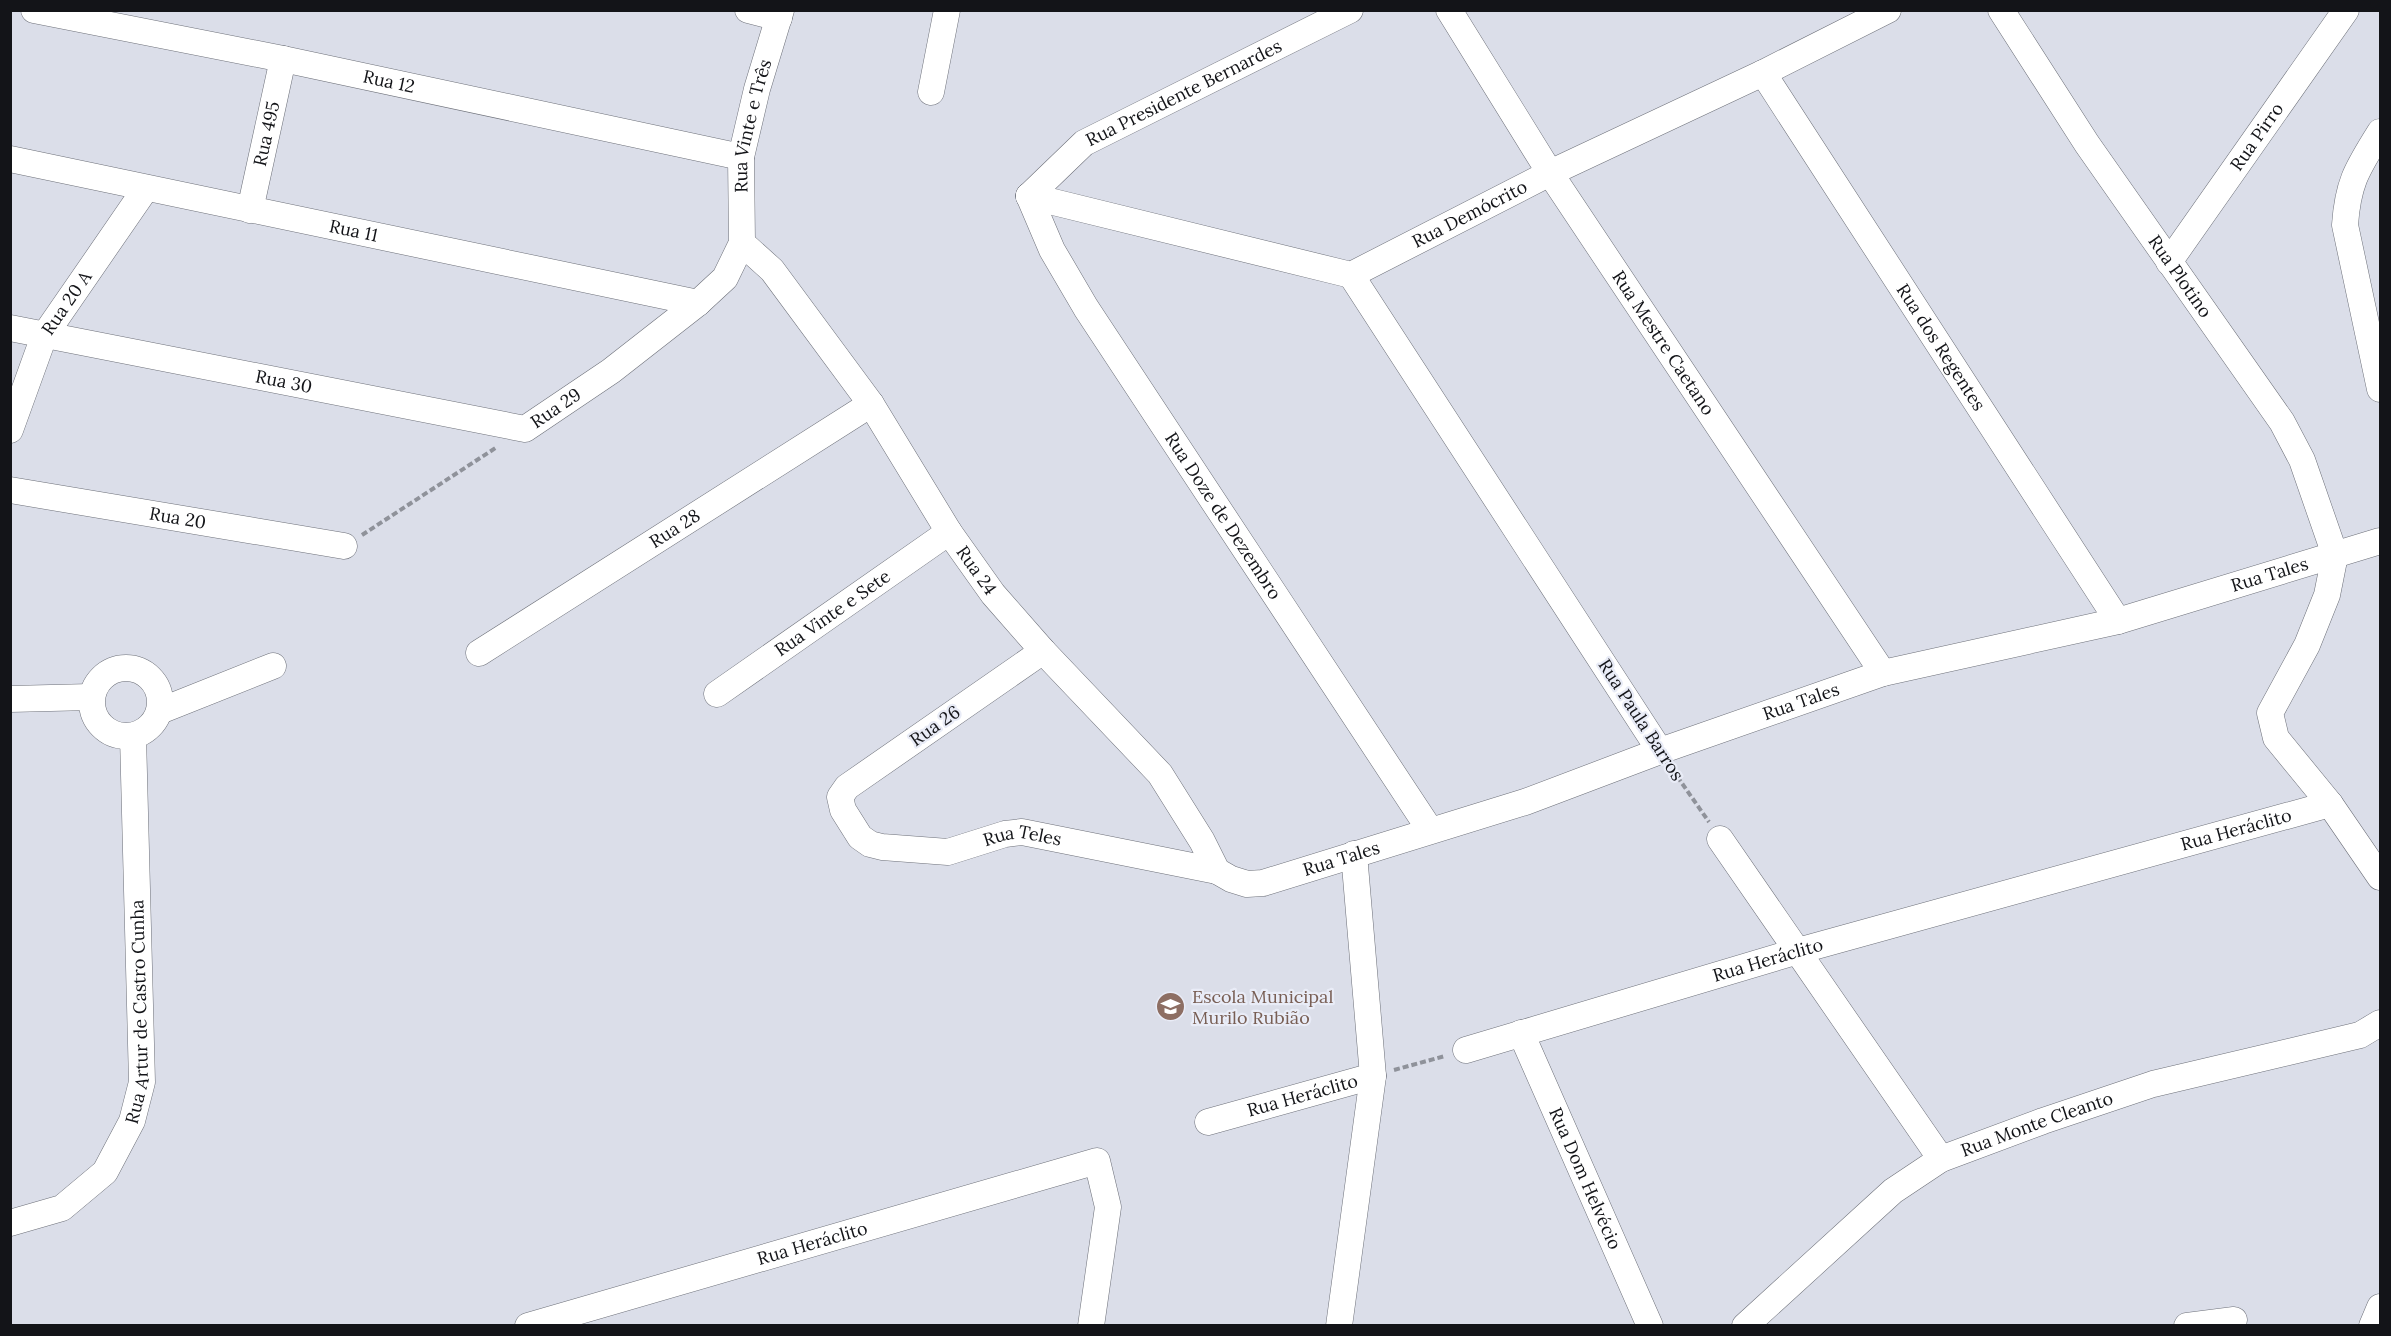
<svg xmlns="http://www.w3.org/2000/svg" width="2391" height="1336" viewBox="0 0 2391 1336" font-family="Lora,serif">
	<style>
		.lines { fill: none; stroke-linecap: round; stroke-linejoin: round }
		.street-casing { stroke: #6d7079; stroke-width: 27 }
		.path { stroke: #8f929a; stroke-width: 4; stroke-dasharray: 6 3; stroke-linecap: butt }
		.street { stroke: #fff; stroke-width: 26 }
		.labels { text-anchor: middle; stroke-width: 4.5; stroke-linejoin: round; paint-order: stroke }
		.street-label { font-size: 18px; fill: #131418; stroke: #e9ecf7 }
		.education-label { font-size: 18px; fill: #785e54; stroke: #e9ecf7; text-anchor: start }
	</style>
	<rect width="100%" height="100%" fill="#dbdee9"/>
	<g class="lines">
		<defs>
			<g id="street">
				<path id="s1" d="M34,10L283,59L741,157"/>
				<path d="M748,10L779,18"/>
				<path id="s2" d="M1449,10L1550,173L1883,673"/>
				<path id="s3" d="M2001,10L2087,144L2282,422L2302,460L2335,555L2327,595L2307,645L2270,713L2276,738L2330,804L2380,877"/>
				<path id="s4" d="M1763,73L2118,621"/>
				<path d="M931,92L947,10"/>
				<path d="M2380,132C2358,168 2348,181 2345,225L2380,389"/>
				<path id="s5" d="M10,159L698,303"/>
				<path id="s6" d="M1029,196L1351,275L1550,173L1763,73L1888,10"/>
				<path id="s7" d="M1029,196L1052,250L1086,308L1430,830"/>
				<path id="s8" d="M1029,196L1084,143L1350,10"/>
				<path id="s9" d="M250,210L283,59"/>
				<path id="s10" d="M742,243L772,270L871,404L949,532L993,594L1043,651L1160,774L1202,841L1217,871L1231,879L1247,884L1263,883L1525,802L1660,751L1883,673L2118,621L2380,541"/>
				<path id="s11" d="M2169,262L2346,10"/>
				<path d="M1351,275L1660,751"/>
				<path id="s12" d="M10,328L525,429L611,371L698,303L725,278L742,243L741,157L757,89L781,10"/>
				<path id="s13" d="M10,430L44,336L146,188"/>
				<path id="s14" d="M10,490L344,546"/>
				<path id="s15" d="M1043,651L847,787L840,797L843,810L860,837L870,844L882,847L948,852L1005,834L1022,832L1217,871"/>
				<path id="s16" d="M479,653L871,404"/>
				<circle cx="126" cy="702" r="34"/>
				<path id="s17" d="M717,694L949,532"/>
				<path d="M10,699L91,697"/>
				<path d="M160,711L273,666"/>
				<path d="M1720,839L1941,1159"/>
				<path id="s18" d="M1521,1033L1650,1326"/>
				<path id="s19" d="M1466,1050L1798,951L2330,804"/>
				<path id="s20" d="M1208,1122L1373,1076"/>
				<path id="s21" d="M10,1223L62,1208L105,1172L132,1121L142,1082L133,736"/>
				<path id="s22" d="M528,1326L1097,1161L1108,1207L1091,1326"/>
				<path d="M1339,1326L1373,1076L1354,854"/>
				<path id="s23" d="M1745,1326L1893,1191L1941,1159L2043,1121L2153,1084L2360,1035L2380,1023"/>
				<path d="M2187,1326L2234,1320"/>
				<path d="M2372,1326L2380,1307"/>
			</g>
		</defs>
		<!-- street casing -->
		<use href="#street" class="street-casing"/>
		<!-- path -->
		<path class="path" d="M362,535L497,447
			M1672,769L1709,822
			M1394,1070L1445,1056"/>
		<!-- street -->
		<use href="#street" class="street"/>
	</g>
	<!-- icons -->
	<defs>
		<symbol id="school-disc" viewBox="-11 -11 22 22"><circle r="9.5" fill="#8d6e63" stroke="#e9ecf7"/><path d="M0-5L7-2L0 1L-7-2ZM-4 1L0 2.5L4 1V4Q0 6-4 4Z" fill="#fff"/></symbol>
	</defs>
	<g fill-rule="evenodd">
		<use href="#school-disc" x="1154" y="990" width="33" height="33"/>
	</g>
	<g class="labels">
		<!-- street labels -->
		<g class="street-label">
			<text dy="6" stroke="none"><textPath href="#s1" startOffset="362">Rua 12</textPath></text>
			<text dy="6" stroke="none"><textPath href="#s8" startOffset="188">Rua Presidente Bernardes</textPath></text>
			<text dy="6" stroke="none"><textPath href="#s12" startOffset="933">Rua Vinte e Três</textPath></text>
			<text dy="6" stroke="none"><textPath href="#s9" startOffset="78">Rua 495</textPath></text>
			<text dy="6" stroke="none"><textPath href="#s11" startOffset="153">Rua Pirro</textPath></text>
			<text dy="6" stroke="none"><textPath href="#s6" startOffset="465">Rua Demócrito</textPath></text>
			<text dy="6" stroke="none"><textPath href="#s5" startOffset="351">Rua 11</textPath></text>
			<text dy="6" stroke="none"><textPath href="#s3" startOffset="321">Rua Plotino</textPath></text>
			<text dy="6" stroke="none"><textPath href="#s13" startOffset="140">Rua 20 A</textPath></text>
			<text dy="6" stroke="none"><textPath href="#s2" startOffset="396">Rua Mestre Caetano</textPath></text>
			<text dy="6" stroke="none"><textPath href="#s4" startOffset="327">Rua dos Regentes</textPath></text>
			<text dy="6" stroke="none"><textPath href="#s12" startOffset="279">Rua 30</textPath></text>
			<text dy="6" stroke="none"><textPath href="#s12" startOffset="562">Rua 29</textPath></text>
			<text dy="6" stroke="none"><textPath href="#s7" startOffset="375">Rua Doze de Dezembro</textPath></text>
			<text dy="6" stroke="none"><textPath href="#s14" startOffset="170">Rua 20</textPath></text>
			<text dy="6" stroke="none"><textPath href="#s16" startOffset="232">Rua 28</textPath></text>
			<text dy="6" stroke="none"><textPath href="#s10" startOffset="404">Rua 24</textPath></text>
			<text dy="6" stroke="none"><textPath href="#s10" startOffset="1894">Rua Tales</textPath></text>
			<text dy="6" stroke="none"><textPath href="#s17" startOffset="141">Rua Vinte e Sete</textPath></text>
			<text dy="6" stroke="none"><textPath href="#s10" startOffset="1408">Rua Tales</textPath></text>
			<text transform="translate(1641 720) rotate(57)" y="6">Rua Paula Barros</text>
			<text transform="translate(935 726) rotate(-35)" y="6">Rua 26</text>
			<text dy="6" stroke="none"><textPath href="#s19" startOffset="801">Rua Heráclito</textPath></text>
			<text dy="6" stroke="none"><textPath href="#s15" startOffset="464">Rua Teles</textPath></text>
			<text dy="6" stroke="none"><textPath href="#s10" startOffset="922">Rua Tales</textPath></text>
			<text dy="6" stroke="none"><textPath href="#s19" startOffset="315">Rua Heráclito</textPath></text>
			<text dy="6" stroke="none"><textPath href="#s21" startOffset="278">Rua Artur de Castro Cunha</textPath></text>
			<text dy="6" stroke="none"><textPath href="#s20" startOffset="98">Rua Heráclito</textPath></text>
			<text dy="6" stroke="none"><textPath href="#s23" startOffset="360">Rua Monte Cleanto</textPath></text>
			<text dy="6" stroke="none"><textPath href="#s18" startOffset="159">Rua Dom Helvécio</textPath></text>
			<text dy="6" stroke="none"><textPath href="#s22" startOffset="296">Rua Heráclito</textPath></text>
		</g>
		<!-- education labels -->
		<g class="education-label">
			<text x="1192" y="1003">Escola Municipal<tspan x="1192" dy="21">Murilo Rubião</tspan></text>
		</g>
	</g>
	<!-- border -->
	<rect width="2391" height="1336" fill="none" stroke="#131418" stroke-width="24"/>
</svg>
